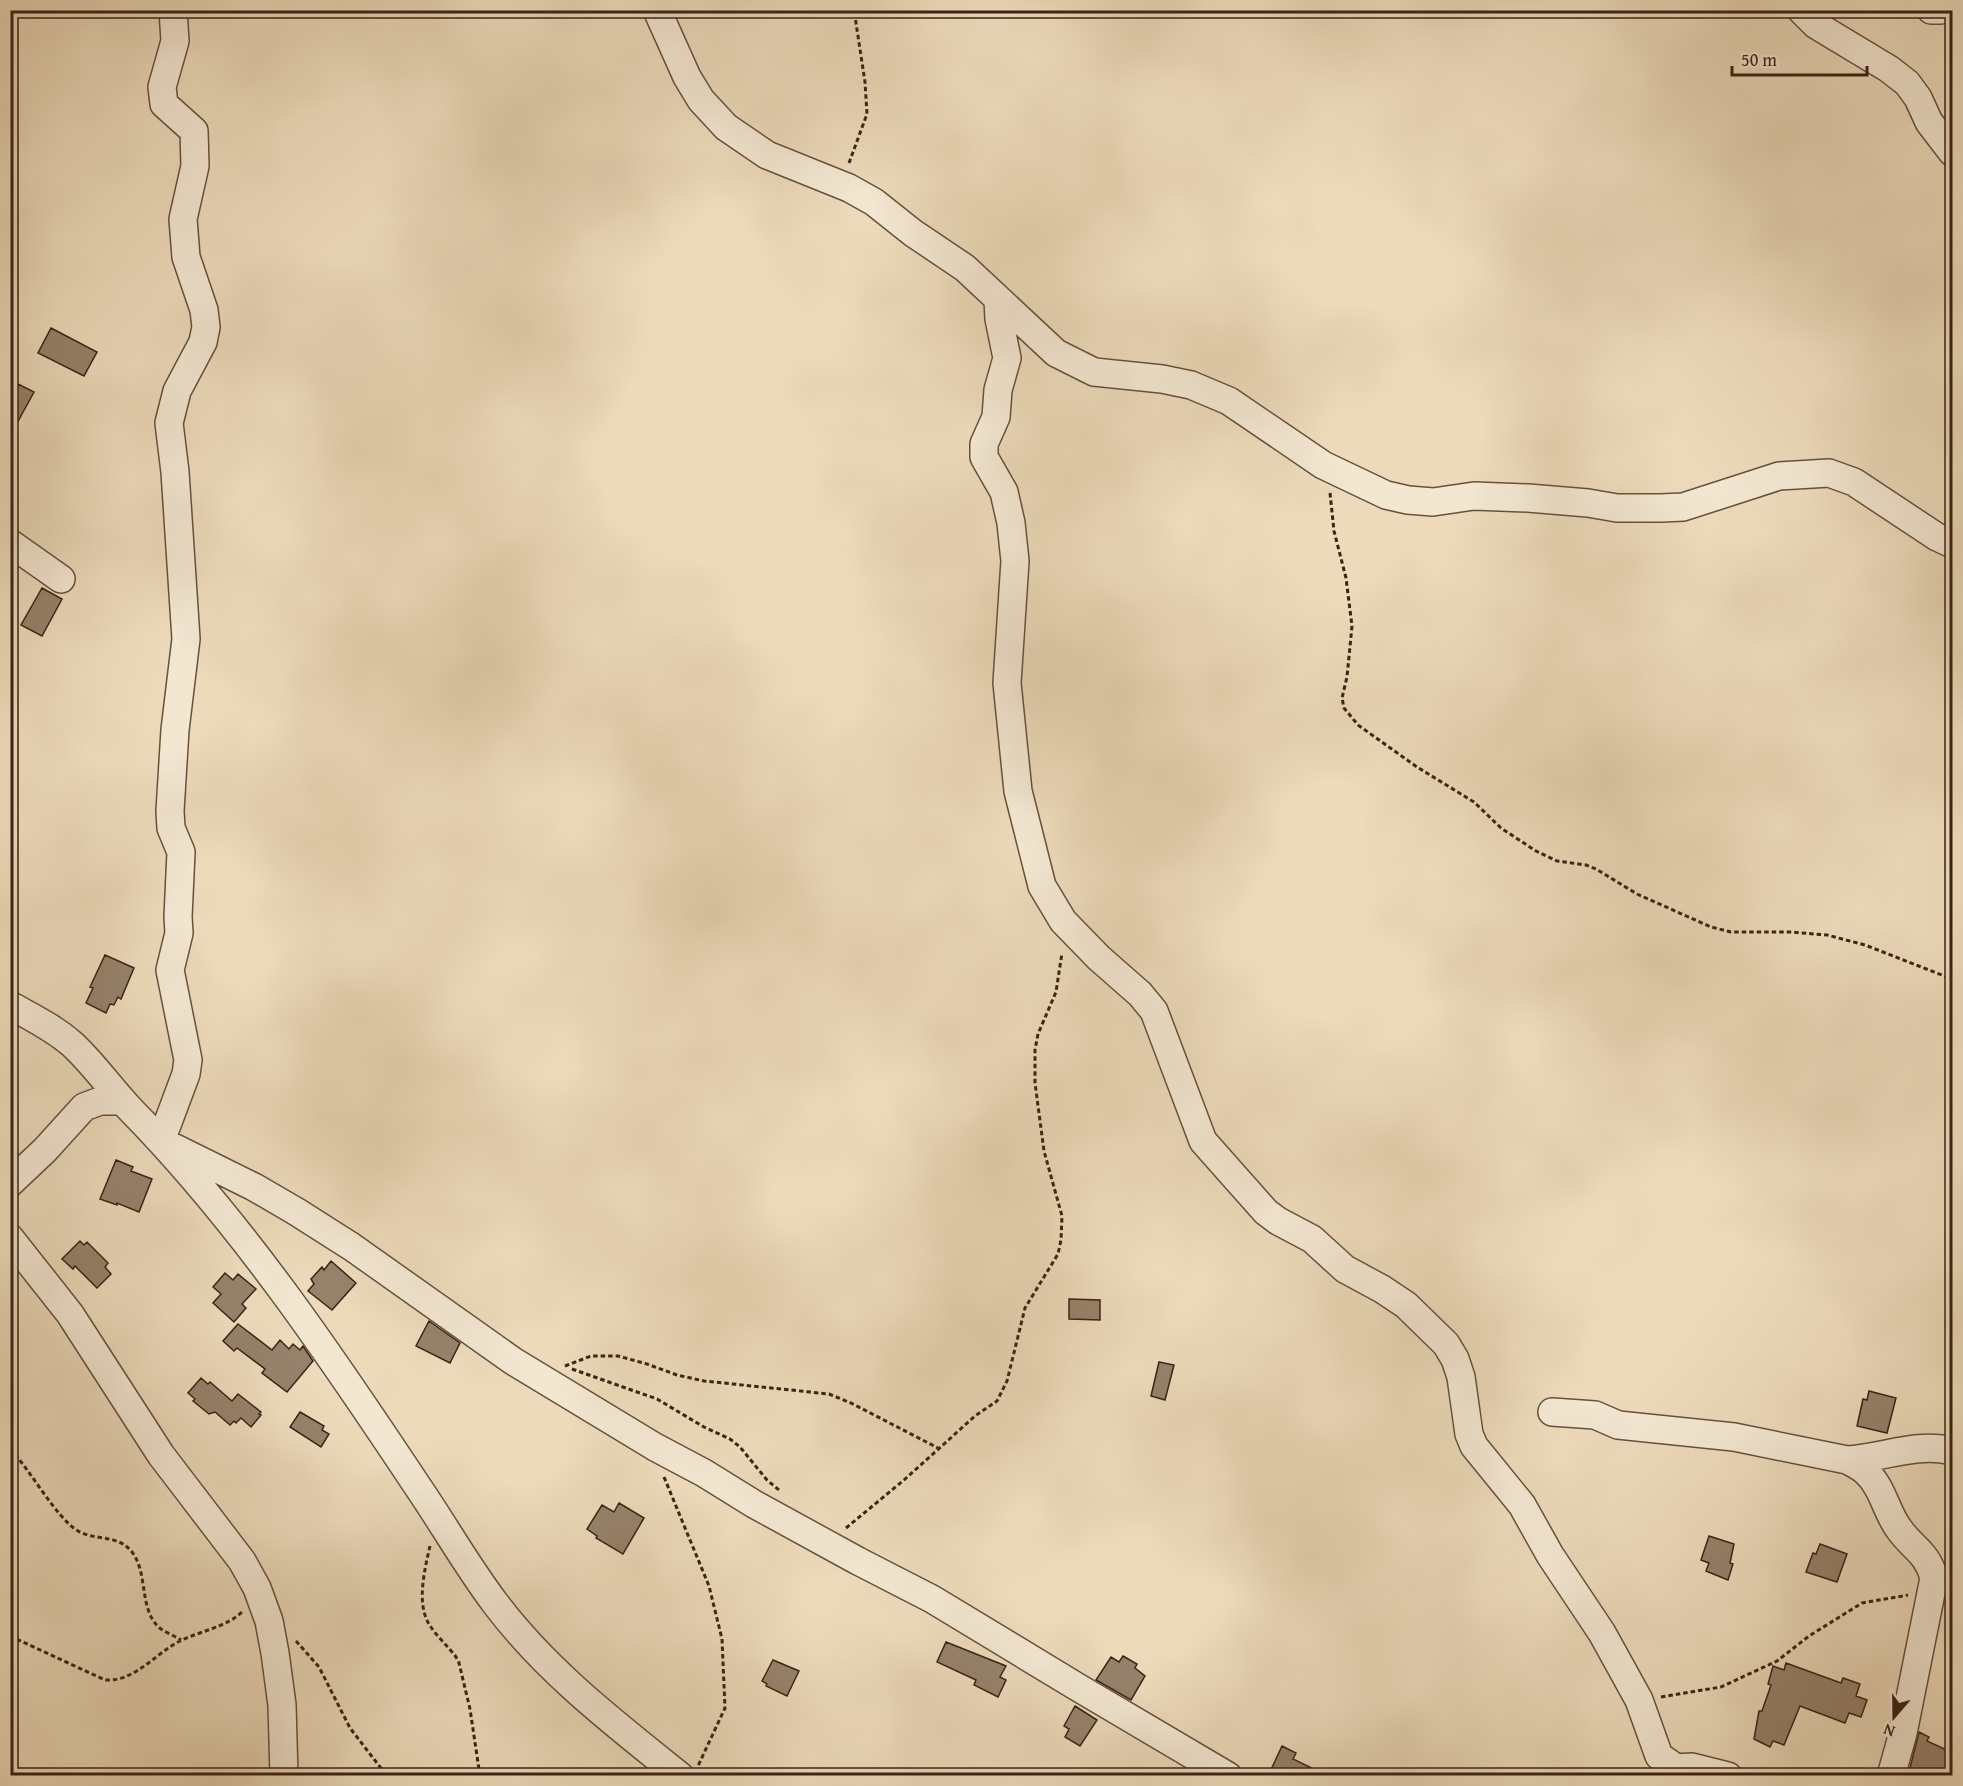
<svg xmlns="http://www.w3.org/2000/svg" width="1963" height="1786" viewBox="0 0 1963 1786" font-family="'Gentium Book Plus',serif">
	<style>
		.building { fill: #96826b; stroke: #392315; stroke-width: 1.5 }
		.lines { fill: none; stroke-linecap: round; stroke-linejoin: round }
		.minor-casing { stroke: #66513e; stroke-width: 30 }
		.path { stroke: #392315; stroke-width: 3; stroke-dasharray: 4.5 3; stroke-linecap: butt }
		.minor { stroke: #f3e7d2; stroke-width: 27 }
	</style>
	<rect width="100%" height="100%" fill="#ecdaba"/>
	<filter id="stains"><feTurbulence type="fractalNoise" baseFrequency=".00333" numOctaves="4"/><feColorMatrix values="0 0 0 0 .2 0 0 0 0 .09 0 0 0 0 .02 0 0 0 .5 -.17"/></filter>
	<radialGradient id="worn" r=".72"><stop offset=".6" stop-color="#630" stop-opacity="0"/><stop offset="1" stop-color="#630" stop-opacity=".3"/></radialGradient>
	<!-- building -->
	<path class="building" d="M51,328L97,352L84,376L38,353Z
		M18,384L34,392L10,436V398Z
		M42,588L62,599L42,636L21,625Z
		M105,955L134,968L121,999L118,997L114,1005L110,1004L106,1013L86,1003L93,988L90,987Z
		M116,1160L133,1167L131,1171L152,1179L139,1212L117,1203V1205L100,1199Z
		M80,1241L84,1245L87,1242L108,1263L105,1267L111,1274L97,1288L75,1266L73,1269L62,1259Z
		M331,1261L356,1283L332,1310L308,1291L314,1284L311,1279L322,1267L324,1270Z
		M225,1273L233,1280L238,1274L256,1289L242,1304L246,1308L234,1322L213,1303L221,1294L213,1287Z
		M1069,1299L1100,1300V1320L1069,1319Z
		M429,1321L460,1343L450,1363L416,1346Z
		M238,1324L272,1350L280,1340L289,1349L293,1344L300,1350L303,1346L313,1361L287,1392L262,1373L265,1369L237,1348L234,1351L223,1341Z
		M1159,1362L1174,1365L1165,1400L1151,1396Z
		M201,1378L208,1384L210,1382L232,1401L238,1394L261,1412L259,1414L261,1415L251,1427L241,1418L236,1423L234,1421L230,1425L215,1412L209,1414L193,1401L195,1399L188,1393Z
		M1869,1391L1896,1398L1887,1433L1857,1426L1863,1399L1867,1400Z
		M300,1412L324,1426L322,1430L329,1434L321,1447L290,1427Z
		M619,1503L644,1518L623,1554L596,1538L597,1536L587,1529L602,1505L614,1512Z
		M1709,1536L1734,1544L1730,1563L1733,1564L1728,1580L1706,1571L1709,1563L1701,1560Z
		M1820,1544L1847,1554L1837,1582L1806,1572L1813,1553L1816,1554Z
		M946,1642L1006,1666L1000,1677L1006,1680L998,1697L974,1685L976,1680L937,1662Z
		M1123,1656L1137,1664L1135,1668L1145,1676L1131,1700L1096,1680L1111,1657L1119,1662Z
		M773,1660L799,1671L787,1696L766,1686L767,1684L762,1681Z
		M1786,1663L1841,1683L1843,1678L1860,1684L1856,1696L1867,1700L1861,1717L1849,1713L1845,1723L1800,1706L1784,1745L1773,1741L1770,1747L1754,1739L1759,1711H1762L1771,1685L1768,1684L1773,1666L1784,1670Z
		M1075,1706L1097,1720L1080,1746L1065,1737L1069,1729L1064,1726Z
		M1919,1732L1929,1737L1927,1741L1953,1753V1776H1926L1910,1768Z
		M1282,1746L1296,1753L1293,1759L1328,1776H1268Z"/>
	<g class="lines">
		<defs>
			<path id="minor" d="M173,10L175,41L162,87L164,104L194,131L195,166L183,219L186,257L204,310L206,327L203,342L177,391L169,423L175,472L186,639L175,730L170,811L171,828L181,852L178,917L179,933L170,970L188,1060L186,1074L161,1141L254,1187L297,1212L352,1247L513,1361L655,1447L704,1473L754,1504L858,1561L932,1599L1079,1688L1228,1776
				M657,10L687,77L701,100L726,127L767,155L849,188L874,202L913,233L965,268L1056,353L1094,372L1162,379L1191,385L1229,401L1323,465L1386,495L1408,500L1433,502L1474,496L1528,498L1588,503L1617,508H1661L1683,507L1779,476L1829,473L1854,482L1937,537L1952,544
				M1801,10L1816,25L1889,69L1907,83L1918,98L1929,122L1952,152
				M1931,10H1941
				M998,300L999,319L1007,358L998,390L996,417L984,444V457L1004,492L1011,523L1015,561L1007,683L1018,791L1042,886L1063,921L1099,958L1140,994L1154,1011L1203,1141L1234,1176L1266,1212L1278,1221L1312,1239L1345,1269L1382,1289L1406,1305L1446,1344L1455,1359L1461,1377L1469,1434L1474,1446L1522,1505L1550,1555L1602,1633L1639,1700L1659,1756L1688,1776
				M10,543L61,579
				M10,1005C31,1017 54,1028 72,1044C93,1063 110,1088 130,1109C240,1221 331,1356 418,1487C444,1525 467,1566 495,1603C546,1671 614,1723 680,1776
				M10,1183L45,1150L84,1107L100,1101H123
				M10,1238L70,1314L161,1455L242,1561L257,1588L269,1621L275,1653L282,1705L284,1776
				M1552,1412L1595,1415L1618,1425L1734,1437L1847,1460C1883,1458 1916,1442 1952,1451
				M1847,1460C1853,1463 1861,1467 1866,1472C1883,1487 1886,1512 1899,1529C1913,1549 1927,1552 1934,1578L1903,1733L1891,1776
				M1675,1768L1692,1767L1728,1776"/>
		</defs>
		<!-- minor casing -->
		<use href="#minor" class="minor-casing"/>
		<!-- path -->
		<path class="path" d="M849,163L867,114L865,82L854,10
			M1330,493L1334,531L1346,578L1352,626L1347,677L1342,698L1344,708L1358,725L1417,767L1474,802L1501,828L1536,851L1557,861L1586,865L1596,869L1637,894L1711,927L1731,932H1790L1827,935L1865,945L1952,979
			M565,1366L591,1356H618L647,1364L677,1375L704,1381L829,1394L851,1403L938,1448
			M572,1369L657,1399L704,1427L730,1439L740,1447L767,1480L779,1490
			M10,1449C30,1469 56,1518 78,1531C95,1541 118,1534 132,1552C149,1574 138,1611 161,1629C167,1633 175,1636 181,1640
			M664,1477L709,1586L722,1639L725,1708L698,1766
			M846,1528L904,1480L975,1416L997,1401L1007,1381L1025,1308L1058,1254L1061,1240L1062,1216L1044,1151L1035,1083V1050L1038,1034L1056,992L1062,953
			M430,1546C425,1568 416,1603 429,1624C436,1636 448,1646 456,1657L459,1663L470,1709L480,1776
			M10,1636L105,1680C134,1682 154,1655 178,1642C199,1631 225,1628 242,1612
			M296,1641L319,1667L350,1728L387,1776
			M1661,1697L1721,1687L1777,1661L1809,1636L1862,1603L1908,1595"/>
		<!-- minor -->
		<use href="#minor" class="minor"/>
	</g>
	<!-- margin -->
	<rect width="1963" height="1786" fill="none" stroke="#ecdaba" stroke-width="36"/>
	<rect x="12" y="12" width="1939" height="1762" fill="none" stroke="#392315" stroke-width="3"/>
	<rect x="18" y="18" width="1927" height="1750" fill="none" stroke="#392315" stroke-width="1.5"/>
	<!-- north arrow -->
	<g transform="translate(1894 1717) rotate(200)" stroke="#f3e7d2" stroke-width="4.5" paint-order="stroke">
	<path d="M0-4.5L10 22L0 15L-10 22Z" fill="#392315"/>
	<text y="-9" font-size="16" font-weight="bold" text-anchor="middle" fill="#392315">N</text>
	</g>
	<!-- scale -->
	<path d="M1732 66v9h135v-9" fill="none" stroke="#392315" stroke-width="3"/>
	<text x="1741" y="66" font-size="18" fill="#392315" stroke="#f3e7d2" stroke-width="4.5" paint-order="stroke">50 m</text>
	<rect width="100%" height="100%" filter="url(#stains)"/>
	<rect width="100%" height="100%" fill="url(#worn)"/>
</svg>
